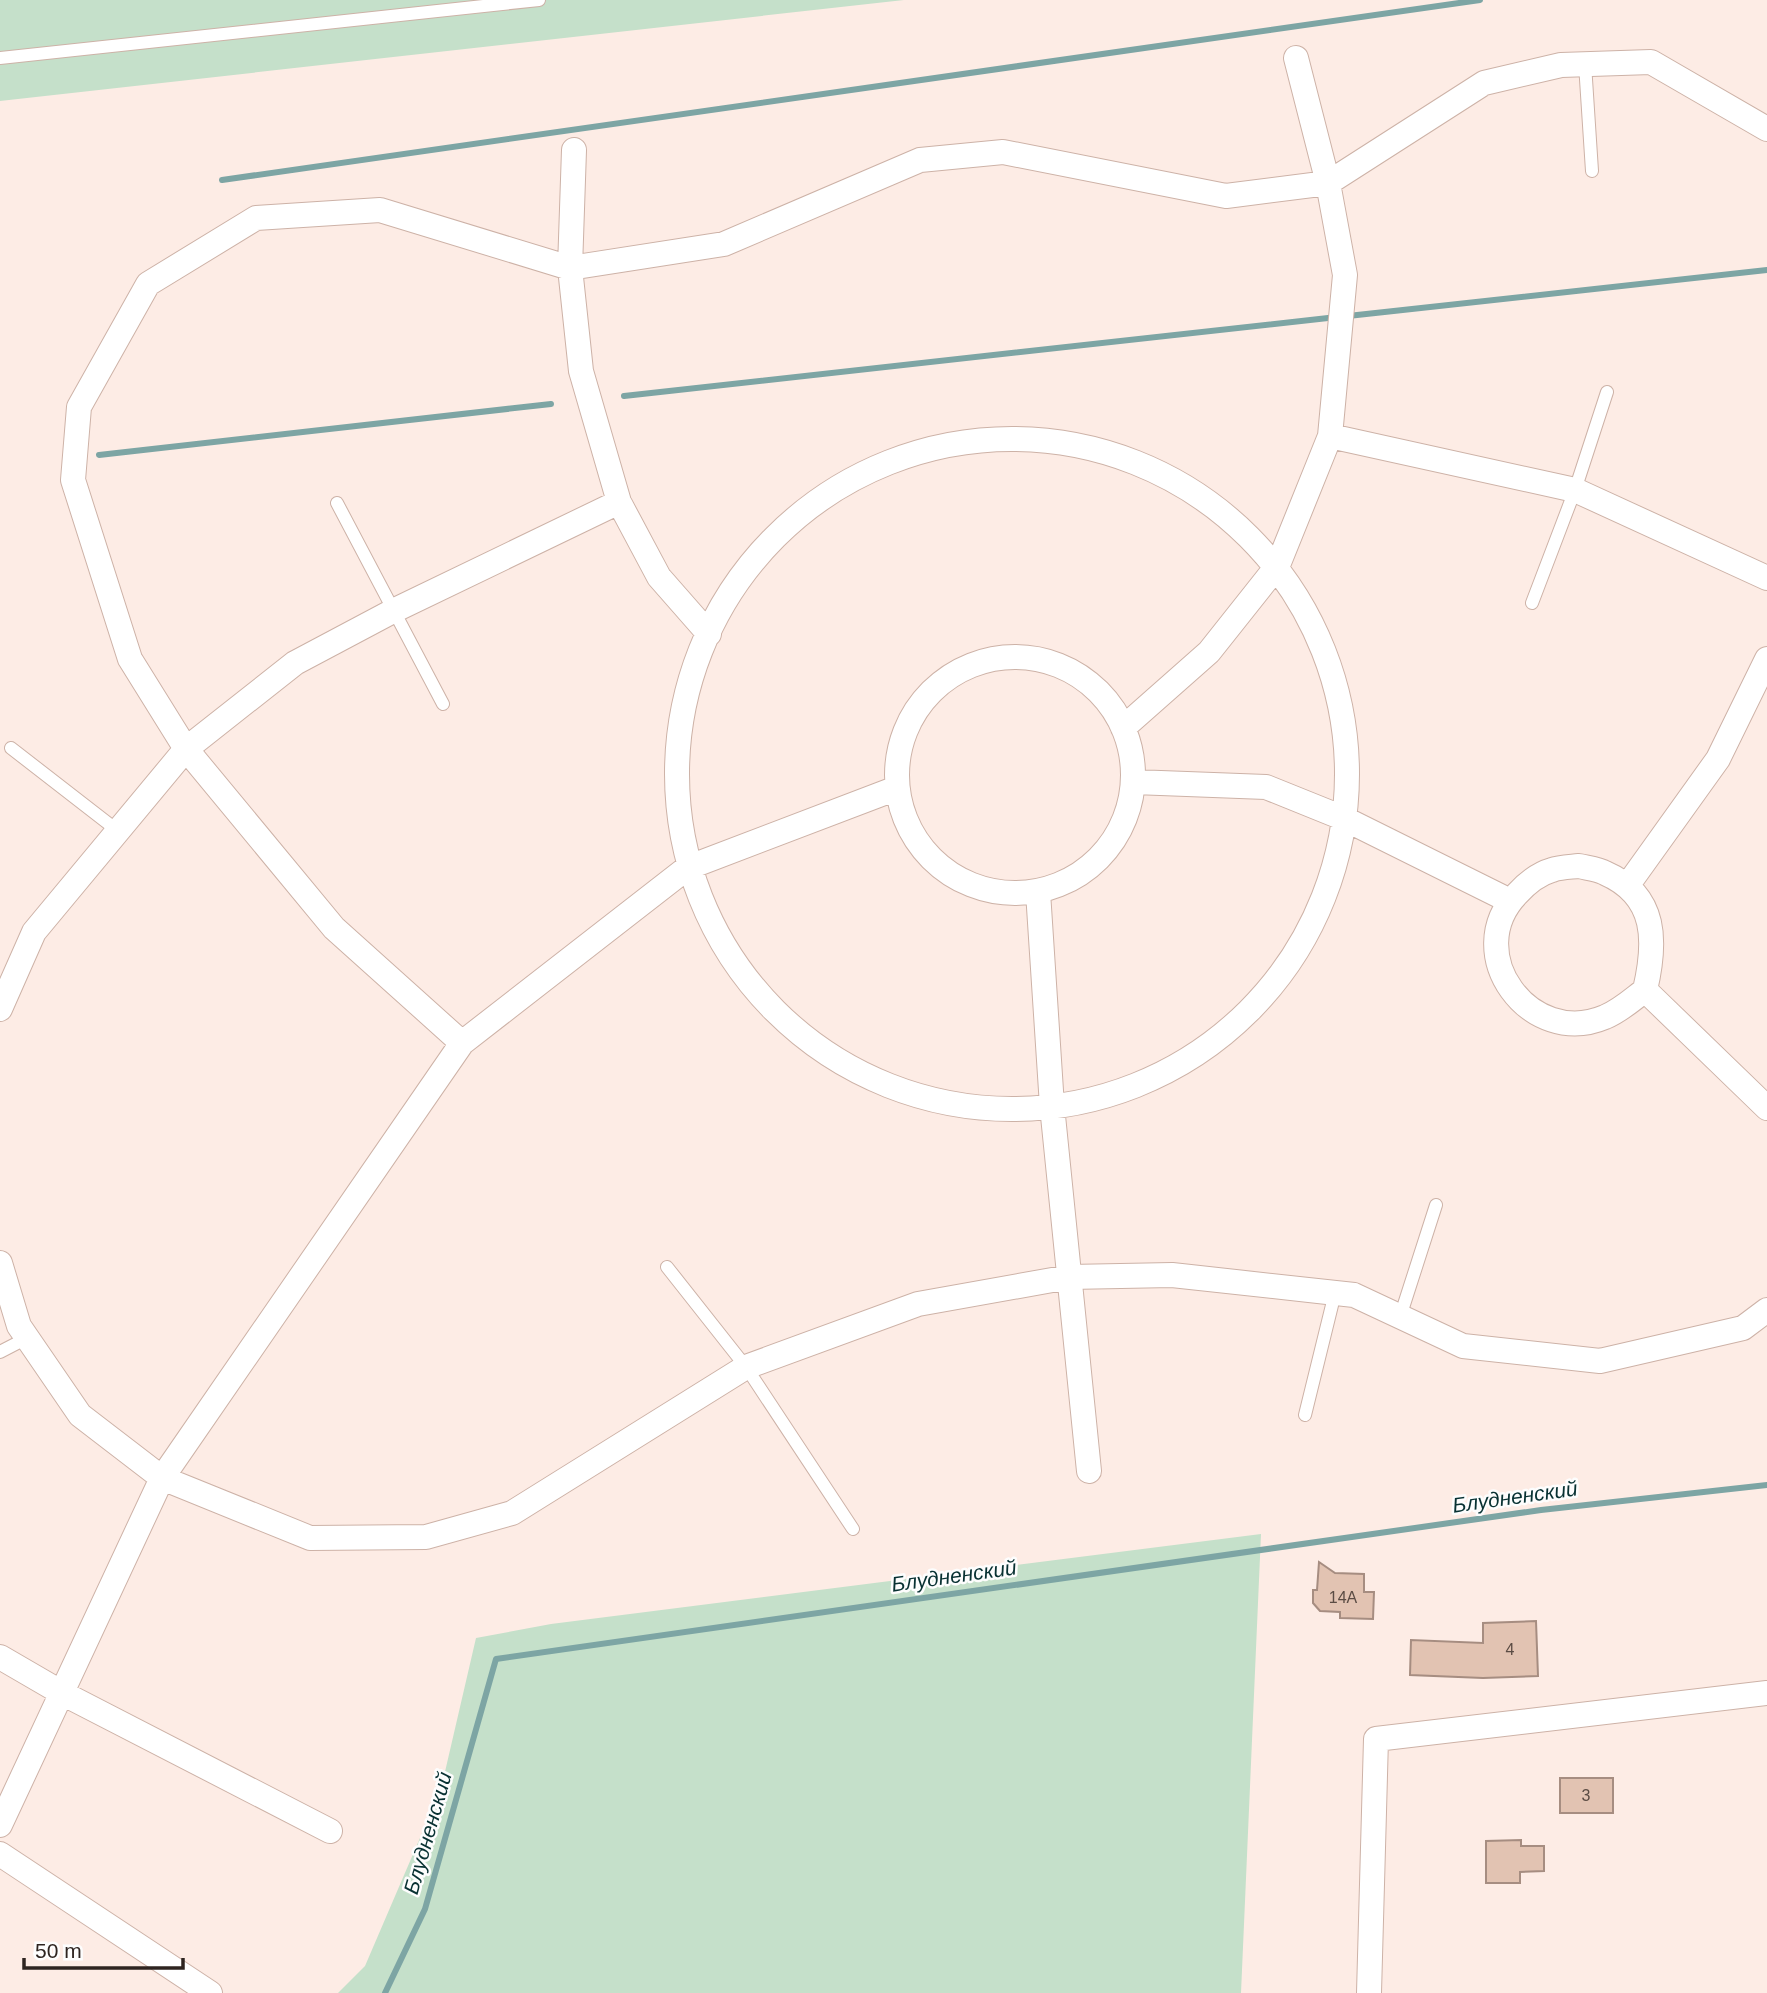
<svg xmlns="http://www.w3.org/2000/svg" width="1767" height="1993" viewBox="0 0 1767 1993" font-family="Arial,sans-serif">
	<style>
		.green { fill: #c5e0ca }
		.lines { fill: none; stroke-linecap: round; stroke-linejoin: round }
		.stream { stroke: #7da5a4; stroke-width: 6 }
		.building { fill: #e2c3b2; stroke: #a68d81; stroke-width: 2 }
		.service-casing { stroke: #cdb2a7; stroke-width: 14 }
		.minor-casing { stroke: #cdb2a7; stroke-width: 26 }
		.service { stroke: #fff; stroke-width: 12 }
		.minor { stroke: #fff; stroke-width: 24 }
		.labels { text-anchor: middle; stroke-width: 5; stroke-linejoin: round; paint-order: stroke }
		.number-label { font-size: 16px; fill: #5b4c44 }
		.water-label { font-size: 21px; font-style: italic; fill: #083132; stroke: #fdfdfd }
	</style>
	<rect width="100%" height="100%" fill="#fdece5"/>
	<!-- green -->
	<path class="green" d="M0,0H904L0,101Z
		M1261,1534L1241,1993H338L365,1966L441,1789L476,1638L551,1624Z"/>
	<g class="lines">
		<!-- stream -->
		<path class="stream" d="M222,180L1480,0
			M1348,316L1767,270
			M624,396L1337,317
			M99,455L551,404
			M385,1993L425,1909L496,1659L1541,1510L1767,1485"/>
	</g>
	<!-- building -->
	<path class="building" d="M1319,1562L1335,1573L1364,1574V1592H1374L1373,1619L1340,1618V1612L1320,1611L1313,1603V1590H1317Z
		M1536,1621L1538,1676L1483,1678L1410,1675L1411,1640L1483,1643V1623Z
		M1560,1778H1613V1813H1560Z
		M1521,1840V1846H1544V1871L1520,1872V1883H1486V1841Z"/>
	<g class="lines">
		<defs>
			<path id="service" d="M0,58L539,0
				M1585,64L1592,171
				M337,503L443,704
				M1532,603L1575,490L1607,392
				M11,748L118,831
				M667,1267L746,1367L853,1529
				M1400,1317L1436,1205
				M0,1352L27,1338
				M1305,1415L1335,1293"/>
			<path id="minor" d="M574,150L570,268L581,371L619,502L659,577L709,634
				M1330,436L1575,490L1767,578
				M677 774a335 335 0 1 1 670 0a335 335 0 1 1-670 0Z
				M897 775a118 118 0 1 1 236 0a118 118 0 1 1-236 0Z
				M1123,728L1209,652L1278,565L1330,436L1345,275L1328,183L1296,58
				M1134,782L1266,787L1343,818L1510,901
				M1579,866C1587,868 1598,869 1605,873C1658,896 1656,943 1645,990C1633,999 1620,1011 1605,1017C1530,1049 1460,953 1517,894C1527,883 1538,874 1552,870C1560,867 1570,867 1579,866Z
				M1627,886L1718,759L1767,659
				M1038,892L1052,1106L1089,1471
				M1645,990L1767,1108
				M0,1009L34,932L186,749L295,663L393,611L619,502
				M462,1043L334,928L186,749L130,659L73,480L79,407L148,284L256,218L380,210L570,268L724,244L920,160L1003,152L1226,196L1328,183L1484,83L1561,65L1651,62L1767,129
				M0,1263L19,1326L80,1415L162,1478L310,1538L426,1537L512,1513L746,1367L918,1304L1069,1277L1172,1275L1354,1295L1463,1346L1600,1361L1743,1328L1767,1310
				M0,1657L62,1693L330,1831
				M0,1825L162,1478L462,1043L687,868L897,788
				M0,1854L210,1993
				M1369,1993L1376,1739L1767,1693"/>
		</defs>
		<!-- service casing -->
		<use href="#service" class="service-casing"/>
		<!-- minor casing -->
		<use href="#minor" class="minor-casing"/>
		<!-- service -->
		<use href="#service" class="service"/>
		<!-- minor -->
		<use href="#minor" class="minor"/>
	</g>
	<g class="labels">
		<!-- number labels -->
		<g class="number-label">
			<text x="1343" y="1603">14А</text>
			<text x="1510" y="1655">4</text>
			<text x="1586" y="1801">3</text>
		</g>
		<!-- water labels -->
		<g class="water-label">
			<text transform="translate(1515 1497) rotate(-8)" y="7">Блудненский</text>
			<text transform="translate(954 1576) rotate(-8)" y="7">Блудненский</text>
			<text transform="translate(428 1833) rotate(-74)" y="7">Блудненский</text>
		</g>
	</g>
	<!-- scale -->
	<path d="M24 1958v10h159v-10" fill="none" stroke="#2e2420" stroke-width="3.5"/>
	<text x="35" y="1958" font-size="21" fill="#2e2420" stroke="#fdfdfd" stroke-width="5" paint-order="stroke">50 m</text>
</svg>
